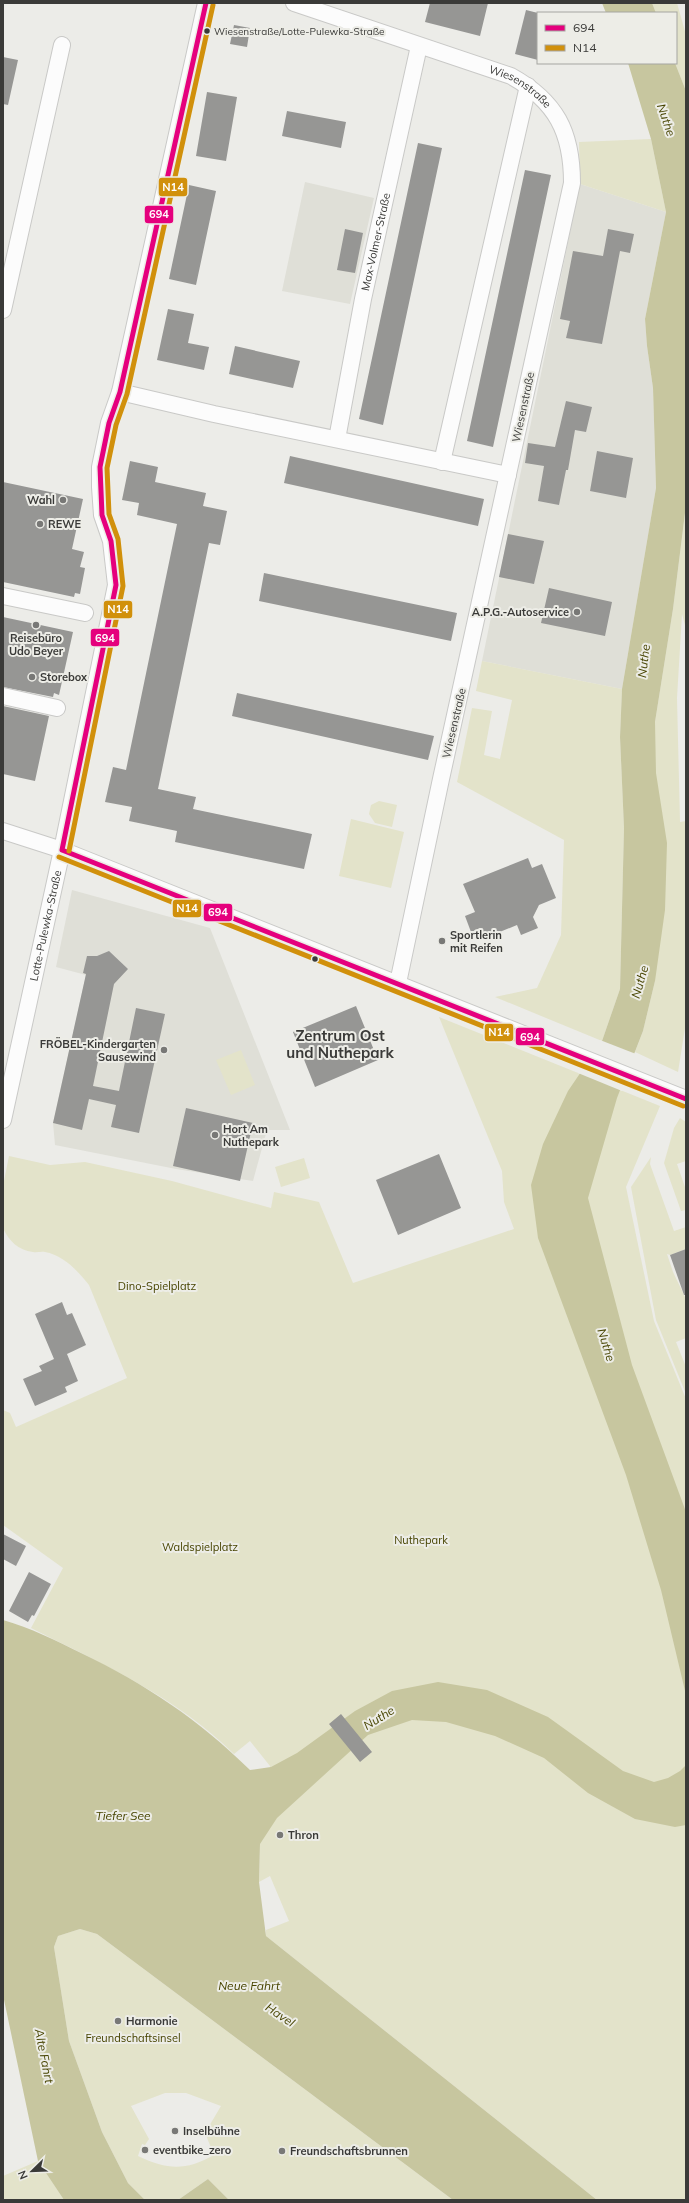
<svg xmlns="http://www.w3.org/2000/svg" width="689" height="2203" viewBox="0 0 689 2203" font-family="Mulish,sans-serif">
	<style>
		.built { fill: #dfdfd7 }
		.green { fill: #e3e3ca; fill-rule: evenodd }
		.water { fill: #c7c69f }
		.pier { fill: #ecece8 }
		.building { fill: #969694 }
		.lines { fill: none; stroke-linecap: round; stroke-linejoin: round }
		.street-casing { stroke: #c9c9c7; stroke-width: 18 }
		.street { stroke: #fcfcfc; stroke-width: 16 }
		.bus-1-casing { stroke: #edede7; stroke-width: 8 }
		.bus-2-casing { stroke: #edede7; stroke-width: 8 }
		.bus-1 { stroke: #e5007d; stroke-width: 5 }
		.bus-2 { stroke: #d1900b; stroke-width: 5 }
		.bus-dot { fill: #3a3a38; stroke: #edede7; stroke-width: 1.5 }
		.poi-dot { fill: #787876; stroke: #edede7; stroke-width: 1.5 }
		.labels { text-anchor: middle; stroke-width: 4; stroke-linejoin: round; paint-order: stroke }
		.bus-label { font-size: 10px; fill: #3a3a38; stroke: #edede7; text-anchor: start }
		.street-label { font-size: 11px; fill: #3a3a38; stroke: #edede7 }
		.poi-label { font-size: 11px; font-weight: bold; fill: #3a3a38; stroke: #edede7; text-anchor: start }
		.park-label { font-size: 11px; fill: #474400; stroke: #edede7 }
		.water-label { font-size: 12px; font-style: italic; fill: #474400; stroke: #edede7 }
		.district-label { font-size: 15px; font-weight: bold; fill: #3a3a38; stroke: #edede7 }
		.line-badge { stroke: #edede7; stroke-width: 1.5 }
		.badge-label { font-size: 11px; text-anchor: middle; font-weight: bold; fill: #fff }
	</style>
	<rect width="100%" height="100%" fill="#ecece8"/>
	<!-- built -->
	<path class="built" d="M305,182L374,198L350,304L282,291Z
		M580,184L666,212L645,319L647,346L653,388L656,488L622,689L482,661Z
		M72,890L210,928L290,1130H267L253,1181L176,1169L55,1145L53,1123L86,975L56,967Z"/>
	<!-- green -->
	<path class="green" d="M652,3H677L686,35V91L675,63L676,13H656Z
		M651,139L666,212L580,184L579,142Z
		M686,477V629L682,614L677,698L680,822L686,821V1022L678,1072L635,1052L643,1031L655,981V722L673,609L685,513Z
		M482,661L622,689L620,737L624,828L620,989L602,1041L495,997L537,988L561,935L564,840L457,782L472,708L492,711L484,755L500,759L512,700L476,691Z
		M379,801L397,805L392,827L375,823L369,814L371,805Z
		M351,819L404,832L391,888L339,876Z
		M439,1017L660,1106L626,1187L654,1321L686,1399V2200H597L266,1936V1930L289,1921L270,1876L259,1882L260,1844L270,1766L250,1741L234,1754C176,1697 103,1664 31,1628L63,1568L3,1525V1410L10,1413L16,1427L127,1378L89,1285C78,1271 63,1255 45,1252C41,1251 37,1253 33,1252C18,1250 9,1241 3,1228V1186L9,1156L50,1165L85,1162L172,1181L271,1208L274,1192L319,1202L353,1283L514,1229L504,1202L502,1171Z
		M241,1050L255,1085L231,1095L216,1060Z
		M680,1118L686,1122V1161L677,1164L686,1190V1210L681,1211L664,1163L674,1128Z
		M651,1157L650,1164L674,1231L686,1227V1249L670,1255L667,1254L673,1272L686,1299V1338L676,1342L686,1367V1394L656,1320L631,1187Z
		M304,1158L310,1178L281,1187L275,1167Z
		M80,1929L97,1934L453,2200H229L208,2179L178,2200H145L128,2183L102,2132L69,2041L54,1947L58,1936ZM165,2093H186L221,2106L205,2133L214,2155C185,2171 168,2170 138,2156L142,2144L145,2145L149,2139L131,2106Z
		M38,2161L64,2200H3V2176Z"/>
	<!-- water -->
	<path class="water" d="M602,3H652L656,13H606Z
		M628,63H675L686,91L685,513L673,609L655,722L656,773L667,843L665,910L655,981L643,1031L617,1098L588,1198L632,1365L686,1512V1695L661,1590L626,1475L538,1238L531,1185L543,1144L568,1091L602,1041L620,989L624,828L620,737L622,689L656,488L653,388L647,346L645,319L666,212L651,139Z
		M3,1620C31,1628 55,1640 81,1653C147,1685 198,1719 250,1770L271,1767L297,1753L355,1711L392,1691L438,1682L487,1690L548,1717L623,1771L654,1782L668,1778L680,1771L686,1765V1825L675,1827L635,1819L588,1793L544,1758L495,1736L446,1722L412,1720L368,1735L277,1818L260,1844L259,1882L266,1936L597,2200H453L97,1934L80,1929L58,1936L54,1947L69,2041L102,2132L128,2183L145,2200H64L38,2161L3,1995Z
		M208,2179L229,2200H178Z"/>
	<!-- pier -->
	<path class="pier" d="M600,1040L636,1054L622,1091L578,1073Z"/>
	<!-- building -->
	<path class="building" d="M430,3H488L480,36L425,22Z
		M526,10L538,13V60L515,54Z
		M234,25L250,28L247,47L230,44Z
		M3,57L18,60L8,105L3,104Z
		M207,92L237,97L226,161L196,156Z
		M287,111L346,122L341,148L282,136Z
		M418,143L442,148L383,425L359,419Z
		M525,170L551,175L493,447L467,441Z
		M189,185L216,191L196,285L169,279Z
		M345,229L363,233L355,273L337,270Z
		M608,229L634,234L630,253L620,251L602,344L566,338L570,321L560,319L573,251L603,256Z
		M168,309L194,314L188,343L209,347L204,370L157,360Z
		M235,346L300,361L293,388L229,374Z
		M566,401L592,407L586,432L575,430L568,470H566L559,505L538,501L544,466L525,463L528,443L555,447Z
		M597,451L633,458L626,498L590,491Z
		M290,456L484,499L478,526L284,483Z
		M130,461L158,467L155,482L206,493L203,506L227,511L220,545L209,543L158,789L196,797L193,809L312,834L304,869L175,842L177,831L129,821L132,807L105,802L113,767L126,770L177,524L137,515L139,503L122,500Z
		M3,482L83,499L72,549L84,552L80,567L85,568L80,594L75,593L74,597L3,582Z
		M508,534L544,541L534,584L499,577Z
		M264,573L457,613L451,641L259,601Z
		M549,588L612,602L605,636L541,623Z
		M3,617L73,632L59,695L54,693L53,697L3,687Z
		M237,693L434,736L428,760L232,716Z
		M3,706L49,716L35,781L3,774Z
		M528,858L532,868L542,864L556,898L539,905L533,917L538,928L521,935L517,925L485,938L481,928L471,932L465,916L475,912L463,884Z
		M109,951L128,969L114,984L93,1086L119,1091L136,1008L165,1014L139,1133L111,1127L116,1105L89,1099L82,1130L53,1123L86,974L83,973L87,956H97Z
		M356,1006L378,1060L315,1087L293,1032Z
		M186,1108L253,1123L240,1181L173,1166Z
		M439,1154L461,1208L398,1235L376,1180Z
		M686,1249V1295H684L670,1255Z
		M62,1302L67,1315L72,1313L86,1345L67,1354L78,1381L65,1387L67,1392L35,1406L23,1379L42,1371L39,1366L54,1359L35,1314Z
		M3,1534L26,1546L16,1566L3,1559Z
		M29,1572L51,1584L34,1616L32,1615L28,1622L9,1611Z
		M341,1714L372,1752L360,1762L329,1724Z"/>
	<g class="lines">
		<defs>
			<g id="street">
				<path id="s1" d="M294,3L511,76C556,101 572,132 572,183L441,779L398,983"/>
				<path d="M3,310L62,45"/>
				<path d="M120,392L214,414L508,475"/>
				<path id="s2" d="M337,439L363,299L419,46"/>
				<path d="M442,462L528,86"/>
				<path d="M3,596L85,613"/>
				<path d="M3,696L57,708"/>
				<path d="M3,831L62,850L686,1099"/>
				<path id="s3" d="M3,1120L62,850L116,585L111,541L102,515L100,487V467L109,423L120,392L206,3"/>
			</g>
		</defs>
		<!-- street casing -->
		<use href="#street" class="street-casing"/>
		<!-- street -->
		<use href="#street" class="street"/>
		<defs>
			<path id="bus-1" d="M62,850L116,585L111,541L102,515L100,467L109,423L120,392L206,3
				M62,850L686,1099"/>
			<path id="bus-2" d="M69,851L123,586L118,539L109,514L107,468L116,425L127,394L213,5
				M59,857L683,1106"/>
		</defs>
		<!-- bus-1 casing -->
		<use href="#bus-1" class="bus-1-casing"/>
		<!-- bus-2 casing -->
		<use href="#bus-2" class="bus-2-casing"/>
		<!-- bus-1 -->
		<use href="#bus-1" class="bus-1"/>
		<!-- bus-2 -->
		<use href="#bus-2" class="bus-2"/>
	</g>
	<!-- markers -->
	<g class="bus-dot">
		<circle cx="207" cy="31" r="3.5"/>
		<circle cx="315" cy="959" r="3.5"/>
	</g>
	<g class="poi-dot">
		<circle cx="63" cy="500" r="4"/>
		<circle cx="40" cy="524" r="4"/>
		<circle cx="577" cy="612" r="4"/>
		<circle cx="36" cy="625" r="4"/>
		<circle cx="32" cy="677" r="4"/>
		<circle cx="442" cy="941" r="4"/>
		<circle cx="164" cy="1050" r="4"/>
		<circle cx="215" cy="1135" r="4"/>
		<circle cx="280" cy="1835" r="4"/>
		<circle cx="118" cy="2021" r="4"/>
		<circle cx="175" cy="2131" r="4"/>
		<circle cx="145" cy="2150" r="4"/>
		<circle cx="282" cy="2151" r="4"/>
	</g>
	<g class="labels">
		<!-- bus labels -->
		<g class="bus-label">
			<text x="214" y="35">Wiesenstraße/Lotte-Pulewka-Straße</text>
		</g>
		<!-- street labels -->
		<g class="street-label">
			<text dy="4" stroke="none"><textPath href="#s1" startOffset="242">Wiesenstraße</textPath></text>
			<text dy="4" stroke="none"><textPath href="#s2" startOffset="201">Max-Volmer-Straße</textPath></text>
			<text transform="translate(523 407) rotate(-78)" y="4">Wiesenstraße</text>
			<text transform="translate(454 723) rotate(-77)" y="4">Wiesenstraße</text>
			<text dy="4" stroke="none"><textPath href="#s3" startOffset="199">Lotte-Pulewka-Straße</textPath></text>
		</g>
		<!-- poi labels -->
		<g class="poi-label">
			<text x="55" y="504" text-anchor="end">Wahl</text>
			<text x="48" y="528">REWE</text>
			<text x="569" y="616" text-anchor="end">A.P.G.-Autoservice</text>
			<text x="36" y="642" text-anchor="middle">Reisebüro<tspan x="36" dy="13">Udo Beyer</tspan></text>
			<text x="40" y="681">Storebox</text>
			<text x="450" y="939">Sportlerin<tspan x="450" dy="13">mit Reifen</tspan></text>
			<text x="156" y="1048" text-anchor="end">FRÖBEL-Kindergarten<tspan x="156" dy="13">Sausewind</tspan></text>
			<text x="223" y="1133">Hort Am<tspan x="223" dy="13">Nuthepark</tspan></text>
			<text x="288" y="1839">Thron</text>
			<text x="126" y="2025">Harmonie</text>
			<text x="183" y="2135">Inselbühne</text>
			<text x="153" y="2154">eventbike_zero</text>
			<text x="290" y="2155">Freundschaftsbrunnen</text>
		</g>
		<!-- park labels -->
		<g class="park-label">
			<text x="157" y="1290">Dino-Spielplatz</text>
			<text x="421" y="1544">Nuthepark</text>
			<text x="200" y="1551">Waldspielplatz</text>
			<text x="133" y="2042">Freundschaftsinsel</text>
		</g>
		<!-- water labels -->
		<g class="water-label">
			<text transform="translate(666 120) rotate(71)" y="4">Nuthe</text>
			<text transform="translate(644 661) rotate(-83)" y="4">Nuthe</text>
			<text transform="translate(640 982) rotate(-74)" y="4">Nuthe</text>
			<text transform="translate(606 1345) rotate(73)" y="4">Nuthe</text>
			<text transform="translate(379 1718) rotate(-32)" y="4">Nuthe</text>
			<text x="123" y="1820">Tiefer See</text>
			<text x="249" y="1990">Neue Fahrt</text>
			<text transform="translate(280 2015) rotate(34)" y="4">Havel</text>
			<text transform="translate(44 2056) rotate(79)" y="4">Alte Fahrt</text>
		</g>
		<!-- district labels -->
		<g class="district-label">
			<text x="340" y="1041">Zentrum Ost<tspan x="340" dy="17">und Nuthepark</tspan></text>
		</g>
	</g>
	<g class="line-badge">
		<rect x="158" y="177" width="30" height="20" rx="4" fill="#d1900b"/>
		<rect x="144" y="205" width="30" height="19" rx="4" fill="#e5007d"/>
		<rect x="103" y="600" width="30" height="19" rx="4" fill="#d1900b"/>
		<rect x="90" y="628" width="30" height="19" rx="4" fill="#e5007d"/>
		<rect x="172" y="899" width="30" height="19" rx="4" fill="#d1900b"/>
		<rect x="203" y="903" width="30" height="19" rx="4" fill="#e5007d"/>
		<rect x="484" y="1023" width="30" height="19" rx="4" fill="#d1900b"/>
		<rect x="515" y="1027" width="30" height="19" rx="4" fill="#e5007d"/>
	</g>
	<g class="badge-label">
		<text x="173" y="191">N14</text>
		<text x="159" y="218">694</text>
		<text x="118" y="613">N14</text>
		<text x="105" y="642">694</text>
		<text x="187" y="912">N14</text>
		<text x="218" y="916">694</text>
		<text x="499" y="1036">N14</text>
		<text x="530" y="1041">694</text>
	</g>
	<!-- border -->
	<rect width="689" height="2203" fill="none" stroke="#3a3a38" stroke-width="8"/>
	<!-- legend -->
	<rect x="537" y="12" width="140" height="52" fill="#edede7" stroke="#a5a5a1"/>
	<rect x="545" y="25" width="20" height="6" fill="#e5007d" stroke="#a5a5a1"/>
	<text x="573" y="32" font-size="12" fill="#3a3a38">694</text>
	<rect x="545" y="45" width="20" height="6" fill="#d1900b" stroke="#a5a5a1"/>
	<text x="573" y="52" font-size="12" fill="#3a3a38">N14</text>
	<!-- north arrow -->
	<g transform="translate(32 2171) rotate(247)" stroke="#edede7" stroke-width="3" paint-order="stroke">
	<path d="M0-3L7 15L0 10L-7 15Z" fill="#3a3a38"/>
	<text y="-6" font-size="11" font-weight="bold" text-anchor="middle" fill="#3a3a38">N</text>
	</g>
</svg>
